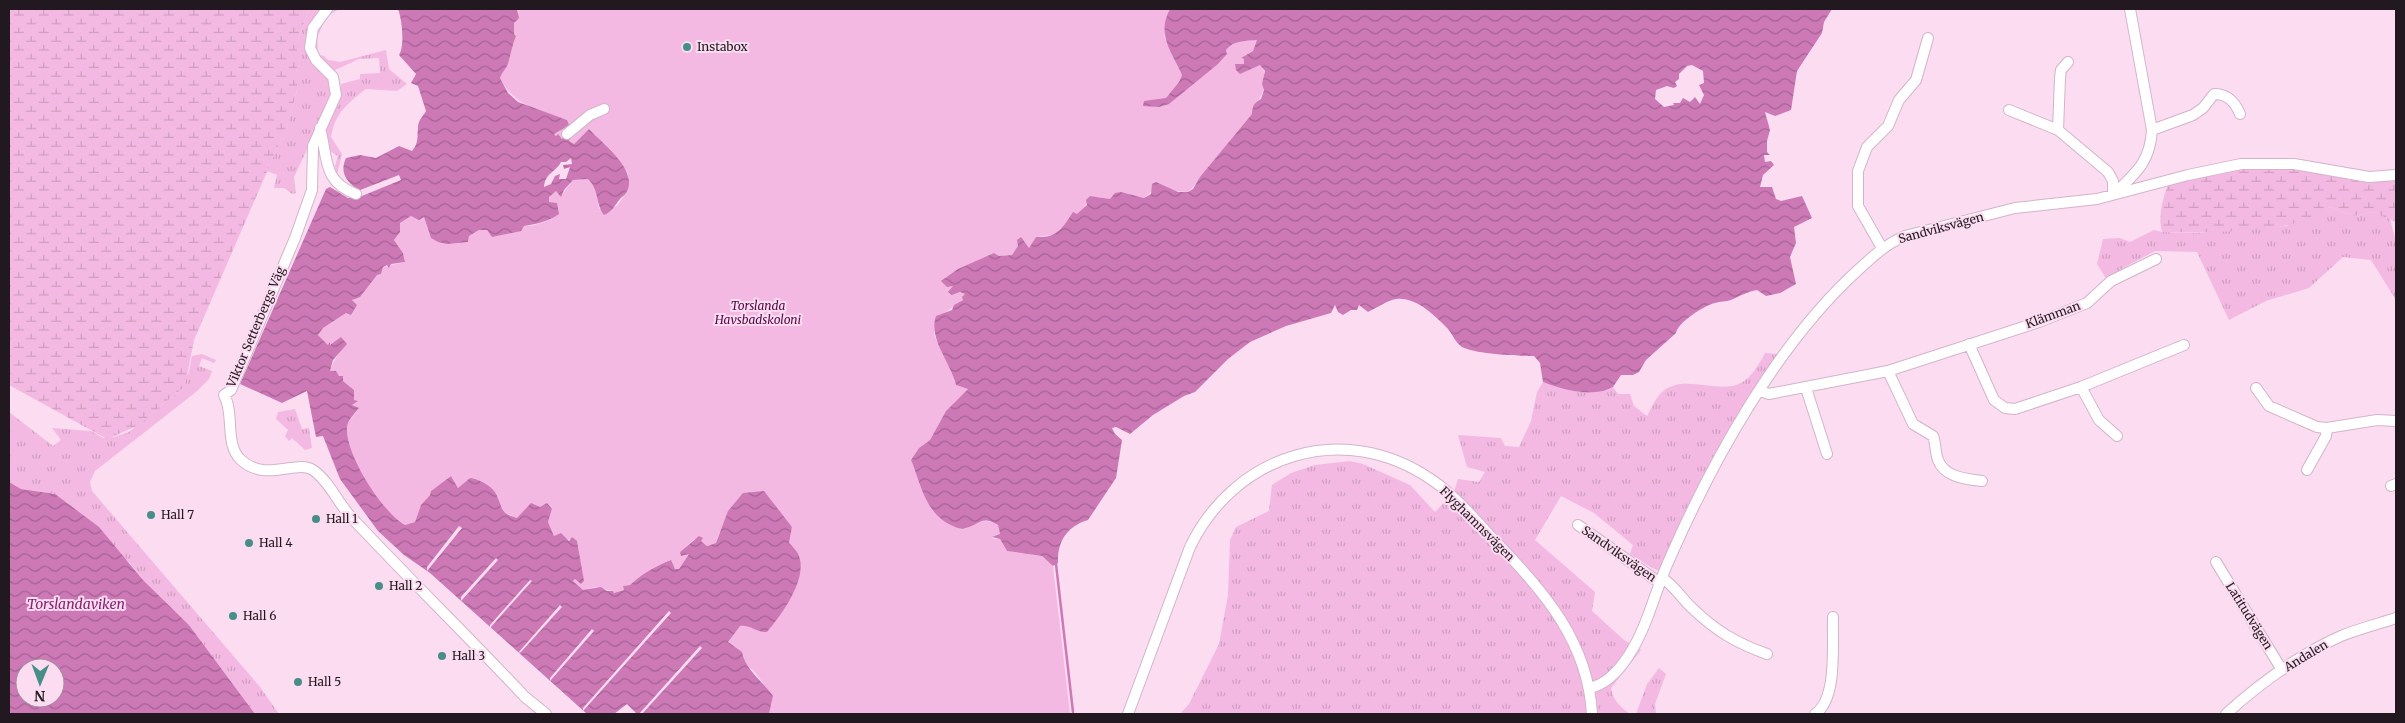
<svg xmlns="http://www.w3.org/2000/svg" width="2405" height="723" viewBox="0 0 2405 723" font-family="Merriweather,serif">
	<style>
		.grass { fill: url(#grass-tufts) }
		.wetland { fill: url(#wetland-marsh) }
		.garden { fill: #f3b9e2 }
		.water { fill: url(#water-waves); fill-rule: evenodd }
		.pier { fill: #fbdcf1 }
		.lines { fill: none; stroke-linecap: round; stroke-linejoin: round }
		.stream { stroke: #cc79b6; stroke-width: 2.5 }
		.minor-casing { stroke: #d3b4c9; stroke-width: 12 }
		.minor { stroke: #fff; stroke-width: 10 }
		.poi-dot { fill: #488e88; stroke: #fbdcf1; stroke-width: 2 }
		.labels { text-anchor: middle; stroke-width: 4; stroke-linejoin: round; paint-order: stroke }
		.poi-label { font-size: 12px; fill: #22181f; stroke: #fbdcf1; text-anchor: start }
		.street-label { font-size: 12px; fill: #22181f; stroke: #fbdcf1 }
		.park-label { font-size: 12px; font-style: italic; fill: #560847; stroke: #fbdcf1 }
		.water-label { font-size: 14px; font-style: italic; fill: #862471; stroke: #fbdcf1 }
	</style>
	<defs>
		<pattern id="grass-tufts" width="24" height="20" patternUnits="userSpaceOnUse" patternTransform="scale(1.25)"><rect width="24" height="20" fill="#f3b9e2"/><path d="M3 7l-1-3M5 7V3M7 7l1-3M15 17l-1-3M17 17v-4M19 17l1-3" fill="none" stroke="#d09ec1"/></pattern>
		<pattern id="wetland-marsh" width="20" height="14" patternUnits="userSpaceOnUse" patternTransform="scale(1.25)"><rect width="20" height="14" fill="#f3b9e2"/><path d="M1 5h8M5 5V1M11 12h8M15 12V8" fill="none" stroke="#d09ec1"/></pattern>
		<pattern id="water-waves" width="16" height="10" patternUnits="userSpaceOnUse" patternTransform="scale(1.25)"><rect width="16" height="10" fill="#cc79b6"/><path d="M0 5q4-4 8 0t8 0" fill="none" stroke="#a56293"/></pattern>
	</defs>
	<rect width="100%" height="100%" fill="#fbdcf1"/>
	<!-- grass -->
	<path class="grass" d="M309,9H321L313,20L307,45L333,88L329,103L294,177L296,193L292,194L284,188H274L277,175L267,171L289,121L297,90V43Z
		M335,9H339L326,17L317,38L318,55L324,56L328,60L340,62L386,50L389,69L407,84L397,91L366,89C348,103 335,113 331,137L342,154L337,175L335,166L338,156L325,148L323,132L340,94L341,84L360,79V74L380,73L379,58L359,59L333,71C328,67 320,62 317,57C306,38 320,19 335,9Z
		M2330,207L2354,216L2373,212L2390,219L2396,242V300L2371,260L2343,257L2309,288L2266,301L2229,320L2197,252L2155,251L2121,269L2107,280L2097,264L2103,239L2120,238L2130,242L2154,230L2162,232L2196,233L2286,226L2311,218Z
		M1765,353L1778,354C1731,421 1691,495 1659,571L1650,567L1630,554L1633,545L1594,513L1561,496L1535,540L1595,592L1592,611L1624,640L1641,650L1611,688C1613,700 1620,707 1630,714H1180L1189,704L1219,644L1228,595L1230,540L1236,527L1269,511L1272,485L1291,473L1315,465L1350,461L1363,464L1410,485L1435,512L1454,492L1458,479L1479,482L1485,472L1467,467L1458,435L1501,438L1505,446L1519,447L1531,421L1537,392L1543,382C1563,390 1593,398 1613,387L1618,394H1630L1634,406L1647,416C1651,409 1655,399 1661,393C1682,372 1718,395 1741,383C1752,377 1760,363 1765,353Z
		M202,354L216,360L214,363L202,358L199,366L212,371L209,379L196,392L95,471L90,482L92,491L260,687L279,714H255L189,625L143,580L130,563L55,494L21,489L9,482V412L53,446L61,440L52,428L91,431L103,438L114,437L129,432L177,393L189,372L192,356Z
		M295,409L302,429L309,428L312,448L305,450L292,438L289,441L285,436L288,430L276,419L278,412Z
		M1659,668L1666,674L1655,704L1656,714H1636L1647,684Z"/>
	<!-- wetland -->
	<path class="wetland" d="M9,9H309L297,43V90L289,121L194,340L185,386L137,426L107,439L9,385Z
		M2239,168H2290L2362,182L2396,179V222L2373,212L2354,216L2330,207C2324,211 2317,216 2310,219C2273,233 2202,233 2162,232C2158,217 2162,202 2167,187L2183,180Z"/>
	<!-- garden -->
	<path class="garden" d="M517,9H1172L1164,36L1182,75L1179,82L1159,107L1218,64L1227,54L1226,50C1234,40 1245,40 1258,40L1253,51L1241,58L1244,59V64H1235L1243,72L1260,64C1270,78 1264,97 1252,107C1252,110 1253,113 1252,115C1249,122 1193,189 1188,192L1153,190L1144,198L1121,192L1110,199L1090,196L1082,212L1057,234L1036,237L1029,248L1020,237L1019,246L1012,255L999,256L994,253L954,286L952,295L960,292L965,294L963,300C953,304 951,312 936,316L934,335L953,375L956,385L968,389L946,411L930,440L919,448L911,460C925,494 926,517 965,529C977,522 985,517 998,525L1000,535L992,537L994,539H1000L1007,551L1042,556L1053,566L1070,714H769L773,696L753,670C744,666 736,650 728,642L739,626L746,625L767,632L794,592L800,557L789,543L792,527L782,516L720,531L716,543L707,546L701,541L694,539L680,552L689,554L679,569H675L670,560C655,566 642,574 630,585L623,586L624,590L614,593L613,591L595,587L583,591L573,581L575,579L583,581L577,541L554,536L548,522L552,509C537,507 528,508 517,518C505,514 499,509 498,497L470,478L458,488L451,476L431,491L430,495L421,505L415,522L405,525C380,512 344,453 347,424L359,408L352,406L354,401V390L343,381V376L340,377L330,371C333,361 339,355 343,345L337,342L328,345L318,335L323,328L346,313L352,301L377,275L381,274L383,267L405,262L403,253L394,240L400,232V223L411,216L424,217L429,233L438,242H468L469,236L479,230H487L491,234L520,231L524,226H532L552,219L548,197L556,190L561,196L573,180L588,179L594,184L599,209L617,206L626,193L628,173L611,150L589,129L574,144L562,139L557,134L556,136L554,134L567,120C538,111 515,106 500,78C502,72 506,69 508,64C511,54 512,46 516,36L514,34V23L519,12Z"/>
	<!-- water -->
	<path class="water" d="M398,9H517L519,18L514,23V34L516,36C512,46 511,54 508,64C506,69 502,72 500,78L508,93L518,102L567,120L569,125L554,134L556,136L558,134L562,139L565,135L570,138L569,141L574,144L589,129C602,143 640,171 626,193C624,196 621,197 620,199C614,206 613,211 604,215C595,203 599,189 588,179L573,180L564,190L561,197L556,191L549,197V202L557,203L559,214C548,222 535,224 524,226L521,231L492,237L487,230H479L469,236L468,242L447,244L438,242L431,238L424,217L419,220L411,216L400,223V232L394,240L403,253L405,262L391,264L389,268L387,265L383,267L381,274L377,275L360,297L352,300L357,305L351,315L346,313L323,328L318,335L328,345L330,342V345L341,337L347,344L333,360L330,371H336L339,376H343V381L354,390V400L358,401L352,405L359,408C355,413 347,421 347,427C345,454 382,512 405,525L415,522L421,505L430,495L431,491L451,476L458,488L470,478C479,479 494,487 497,496C503,509 500,513 517,518L531,503L540,507L547,503L552,509L548,522L554,536L561,533L569,541L572,537L577,541L584,581L581,584L575,579L573,581L583,590L601,587L607,591H613L614,593L624,590L623,586L630,585C642,574 655,566 671,560L675,569H679L689,554L681,556L680,552L699,536L703,538L701,541L707,546L716,543L728,511L743,493L764,491L792,527L789,543C793,547 799,553 800,559C805,583 782,614 767,632C757,633 750,624 740,626L728,642L742,652C745,670 763,681 773,696L769,714H637L627,704L614,714H587L430,573L404,555L378,531L340,479L323,436L316,437L307,391L282,403L240,384L326,189L330,187L348,198H353L356,188C345,180 340,171 346,158L360,155L376,158L399,146L412,151C419,143 417,137 418,127C418,121 423,116 426,111L418,86L411,83L416,74L399,55C405,46 402,19 398,9ZM571,158L572,164L563,165L564,169L570,167L566,179H559L560,174L555,176L551,184L544,187C545,173 555,173 561,162H566Z
		M1170,9H1832L1824,22L1822,33L1797,71L1791,110L1775,116L1765,112L1770,130L1767,141V152L1770,155H1764L1765,162L1771,161L1774,165L1763,175L1760,187H1772L1776,199L1781,201L1802,196L1812,218L1794,227L1796,243L1790,257L1796,284L1780,293L1766,296L1757,290C1747,292 1740,296 1731,300C1726,302 1720,301 1715,303C1705,305 1678,322 1676,333L1646,360L1639,372L1633,375H1621L1613,387C1593,398 1563,390 1543,382L1540,363L1534,356C1518,356 1475,354 1462,347C1455,342 1453,335 1448,329C1435,316 1417,297 1396,299C1388,300 1376,308 1368,312L1359,305L1357,310H1351L1343,315L1338,312L1335,305L1331,313L1286,326L1250,342L1228,359L1195,392L1184,396L1153,415L1130,434L1116,427L1112,428L1115,434L1122,440L1116,478L1088,520C1067,526 1057,542 1058,563L1053,566L1042,556L1007,551L1000,539L992,537L1000,534L998,525C982,515 980,524 966,528C961,530 955,527 951,525C925,513 921,484 911,460L919,448L930,440L946,411L968,389L956,385C951,363 928,339 936,316L952,310L954,305L963,300L962,297L965,294L960,292L952,295L948,292L953,286L947,287L941,281L958,269L994,253L999,256L1012,255L1018,246L1017,240L1021,237L1029,248L1036,237C1057,238 1062,229 1073,212L1077,214L1087,205L1086,200L1090,196L1110,199L1115,193L1121,192L1144,198L1151,194L1152,184L1156,182L1178,192H1188L1193,189L1200,177L1252,114C1252,106 1254,103 1261,99L1264,90L1262,84L1265,71L1260,65L1240,74L1236,70L1235,64H1244V59L1241,58L1253,51L1257,40C1245,41 1234,40 1226,50L1227,54L1218,64L1169,104L1159,107L1143,106L1144,101L1166,98L1179,82L1182,75C1172,52 1156,35 1170,9ZM1692,65L1703,71L1704,83L1699,85L1704,95L1700,104L1695,97L1690,102L1683,98L1680,103H1673L1674,105L1664,107L1655,99L1656,90L1667,86L1674,88L1677,86L1675,82L1679,79V74L1687,66Z
		M9,482L21,489L55,494L99,527L143,580L189,625L255,714H9ZM25,668H55V698H25Z"/>
	<!-- pier -->
	<path class="pier" d="M399,175L401,180L357,198L355,192Z
		M459,526L462,528L427,571V567Z
		M496,558L498,560L461,601V597Z
		M530,580L532,581L490,628V625Z
		M560,605L562,607L521,652L518,653Z
		M669,611L671,613L583,711V708Z
		M592,629L594,631L550,681V678Z
		M700,646L702,648L642,714H639Z"/>
	<g class="lines">
		<!-- stream -->
		<path class="stream" d="M1056,564L1073,712"/>
		<defs>
			<path id="minor" d="M327,9L313,28L310,48L316,60L333,77L336,95L313,146L312,190L295,238L231,390L224,395C235,414 224,444 241,460C266,483 297,459 313,470C329,481 338,503 351,517C408,578 468,636 525,697L546,714
				M2009,110L2058,130L2108,172L2113,181V194
				M320,128C328,157 322,182 356,194
				M2058,130L2060,78L2061,70L2068,62
				M2152,130L2193,115L2203,108L2214,94C2228,94 2235,102 2240,114
				M567,134L590,115L604,109
				M2116,192C2138,171 2150,161 2152,130L2130,9
				M1882,248L1858,206V171L1867,147L1888,126L1899,100L1916,80L1928,38
				M1969,344L1994,400L2005,408L2015,409L2081,387L2184,345
				M1888,371L1913,424L1933,436C1936,444 1935,452 1938,460C1944,477 1966,479 1982,481
				M2081,387L2099,420L2117,436
				M1806,388L1827,454
				M2256,388L2269,406L2317,427L2327,428L2377,420L2396,421
				M1760,391L1769,394L1888,371L2039,322L2087,303L2111,281L2156,259
				M2307,470L2326,436L2327,428
				M2391,486L2396,484
				M1578,525L1660,583
				M2216,562L2282,670
				M1662,578C1674,585 1682,599 1692,608C1716,631 1736,643 1767,654
				M1589,688C1606,685 1620,669 1629,655C1648,626 1655,590 1670,558C1713,460 1777,344 1857,271C1872,257 1886,244 1905,236L2015,208L2097,199L2188,175L2241,164H2294L2369,177L2396,175
				M1128,714L1190,547C1235,454 1344,419 1432,480C1457,497 1477,522 1497,543C1545,592 1588,643 1592,714
				M1815,714C1838,699 1832,643 1833,617
				M2226,714C2260,683 2299,655 2341,636C2358,629 2378,624 2396,618"/>
		</defs>
		<!-- minor casing -->
		<use href="#minor" class="minor-casing"/>
		<!-- minor -->
		<use href="#minor" class="minor"/>
	</g>
	<!-- markers -->
	<g class="poi-dot">
		<circle cx="687" cy="47" r="5"/>
		<circle cx="151" cy="515" r="5"/>
		<circle cx="316" cy="519" r="5"/>
		<circle cx="249" cy="543" r="5"/>
		<circle cx="379" cy="586" r="5"/>
		<circle cx="233" cy="616" r="5"/>
		<circle cx="442" cy="656" r="5"/>
		<circle cx="298" cy="682" r="5"/>
	</g>
	<g class="labels">
		<!-- poi labels -->
		<g class="poi-label">
			<text x="697" y="51">Instabox</text>
			<text x="161" y="519">Hall 7</text>
			<text x="326" y="523">Hall 1</text>
			<text x="259" y="547">Hall 4</text>
			<text x="389" y="590">Hall 2</text>
			<text x="243" y="620">Hall 6</text>
			<text x="452" y="660">Hall 3</text>
			<text x="308" y="686">Hall 5</text>
		</g>
		<!-- street labels -->
		<g class="street-label">
			<text transform="translate(1941 228) rotate(-15)" y="4">Sandviksvägen</text>
			<text transform="translate(2053 315) rotate(-20)" y="4">Klämman</text>
			<text transform="translate(256 327) rotate(-67)" y="4">Viktor Setterbergs Väg</text>
			<text transform="translate(1477 524) rotate(45)" y="4">Flyghamnsvägen</text>
			<text transform="translate(1619 554) rotate(35)" y="4">Sandviksvägen</text>
			<text transform="translate(2249 616) rotate(58)" y="4">Latitudvägen</text>
			<text transform="translate(2306 656) rotate(-31)" y="4">Andalen</text>
		</g>
		<!-- park labels -->
		<g class="park-label">
			<text x="758" y="310">Torslanda<tspan x="758" dy="14">Havsbadskoloni</tspan></text>
		</g>
		<!-- water labels -->
		<g class="water-label">
			<text x="76" y="609">Torslandaviken</text>
		</g>
	</g>
	<!-- border -->
	<rect width="2405" height="723" fill="none" stroke="#22181f" stroke-width="20"/>
	<!-- north arrow -->
	<g transform="translate(40 683) rotate(181)"><circle r="24" fill="#fbdcf1" stroke="#a48e9d"/>
	<path d="M0-4L9 19L0 12L-9 19Z" fill="#488e88"/>
	<text y="-8" font-size="14" font-weight="bold" text-anchor="middle" fill="#22181f">N</text>
	</g>
</svg>
